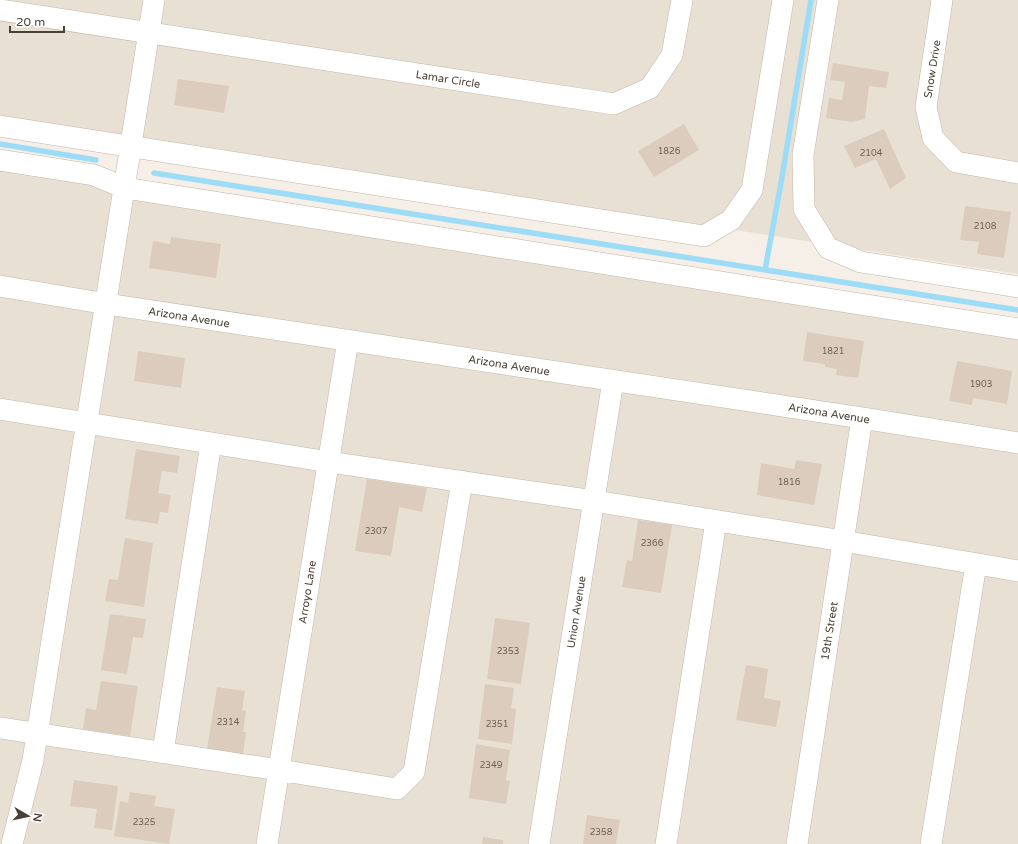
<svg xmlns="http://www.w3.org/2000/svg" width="1018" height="844" viewBox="0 0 1018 844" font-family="'Varela Round',sans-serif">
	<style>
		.residential { fill: #e9e0d4 }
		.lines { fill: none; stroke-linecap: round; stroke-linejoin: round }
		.stream { stroke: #9ddcf7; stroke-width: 5.5 }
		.building { fill: #dbccbe }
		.minor-casing { stroke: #c1b6a8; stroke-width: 22 }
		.minor { stroke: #fff; stroke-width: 21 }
		.labels { text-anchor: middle; stroke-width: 4; stroke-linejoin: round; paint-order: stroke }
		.number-label { font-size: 9px; fill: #6e6257 }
		.street-label { font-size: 11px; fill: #493f35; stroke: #fff }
	</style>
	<rect width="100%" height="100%" fill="#f5efe7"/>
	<!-- residential -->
	<path class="residential" d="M0,0H1018V274L0,116Z
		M0,167L1018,337V844H0Z"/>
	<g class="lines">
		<!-- stream -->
		<path class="stream" d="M0,144L96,160
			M154,173L1018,310
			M765,270L781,183L811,0"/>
	</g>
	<!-- building -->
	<path class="building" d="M833,63L889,72L886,88L869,86L865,119L851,122L826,118L829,98L842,100L845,82L830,80Z
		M178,79L229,86L224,113L174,105Z
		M684,124L699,150L654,177L638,151Z
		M884,129L906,178L890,189L876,159L855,168L844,146Z
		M965,206L1011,212L1004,258L977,254L979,242L960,240Z
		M171,237L221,244L216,278L149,268L153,241L170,244Z
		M807,332L864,341L858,378L836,375L837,369L825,367V364L803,361Z
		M138,351L185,358L181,388L134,381Z
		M957,361L1012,371L1007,404L973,398L972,405L949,401Z
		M136,449L180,456L177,473L162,471L158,493L171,495L168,513L160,512L158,524L125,519Z
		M796,460L822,464L814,505L757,495L761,463L794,469Z
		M367,479L427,488L422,512L399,507L391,556L355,551Z
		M638,520L672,525L661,593L622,587L627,560L632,561Z
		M125,538L153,543L144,607L105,601L109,579L118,580Z
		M110,614L146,619L143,638L133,637L127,674L101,670Z
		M495,618L530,623L521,684L487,679Z
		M746,665L768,669L764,698L781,701L776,727L736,720Z
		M101,681L138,686L130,736L83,729L86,708L96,710Z
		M485,684L514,688L511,708L516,709L512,744L478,739Z
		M217,687L245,691L242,710L246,711L243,732H246L243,754L207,749Z
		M476,744L510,750L506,780L510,781L506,804L469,798Z
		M74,780L118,786L112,830L94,828L97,809L70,806Z
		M130,792L156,796L154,806L175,809L169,844L114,836L120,801L128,803Z
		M587,815L620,820L616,844H583Z
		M483,837L503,840V844H482Z"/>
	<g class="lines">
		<defs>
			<path id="minor" d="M828,0L803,155L804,209L828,248L861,262L1018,287
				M942,0L926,107L933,138L956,162L1018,173
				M0,10L614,104L650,88L672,55L682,0
				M0,126L704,236L731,220L752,190L783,0
				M0,160L94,175L125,188L1018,329
				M0,286L107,304L862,418L1018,443
				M0,409L329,462L594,501L843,541L1018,571
				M0,728L279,770L397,789L414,772L462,481
				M163,752L211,443
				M12,844L33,760L154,0
				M267,844L348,340
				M539,844L613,381
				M666,844L716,521
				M797,844L862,418
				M931,844L976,564"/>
		</defs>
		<!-- minor casing -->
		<use href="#minor" class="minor-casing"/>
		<!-- minor -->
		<use href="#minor" class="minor"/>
	</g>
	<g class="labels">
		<!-- number labels -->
		<g class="number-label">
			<text x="669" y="154">1826</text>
			<text x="871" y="156">2104</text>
			<text x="985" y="229">2108</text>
			<text x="833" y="354">1821</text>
			<text x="981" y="387">1903</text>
			<text x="789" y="485">1816</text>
			<text x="376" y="534">2307</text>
			<text x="652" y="546">2366</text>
			<text x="508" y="654">2353</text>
			<text x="228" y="725">2314</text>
			<text x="497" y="727">2351</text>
			<text x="491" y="768">2349</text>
			<text x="144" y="825">2325</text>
			<text x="601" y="835">2358</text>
		</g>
		<!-- street labels -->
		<g class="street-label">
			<text transform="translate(932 69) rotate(-81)" y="4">Snow Drive</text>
			<text transform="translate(448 79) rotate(9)" y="4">Lamar Circle</text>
			<text transform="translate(189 317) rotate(9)" y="4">Arizona Avenue</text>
			<text transform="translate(509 365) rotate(9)" y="4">Arizona Avenue</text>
			<text transform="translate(829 413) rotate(9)" y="4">Arizona Avenue</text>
			<text transform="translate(307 592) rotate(-81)" y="4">Arroyo Lane</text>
			<text transform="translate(576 612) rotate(-81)" y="4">Union Avenue</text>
			<text transform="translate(829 631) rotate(-81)" y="4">19th Street</text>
		</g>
	</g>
	<!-- north arrow -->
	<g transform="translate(28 816) rotate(99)" stroke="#ffffff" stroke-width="3" paint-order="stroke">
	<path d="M0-3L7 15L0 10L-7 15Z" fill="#493f35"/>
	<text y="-6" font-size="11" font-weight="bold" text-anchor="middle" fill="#493f35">N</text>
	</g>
	<!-- scale -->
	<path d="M10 26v6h54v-6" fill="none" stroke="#493f35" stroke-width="2"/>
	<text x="16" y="26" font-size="12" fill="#493f35" stroke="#ffffff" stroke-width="3" paint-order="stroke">20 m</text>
</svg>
